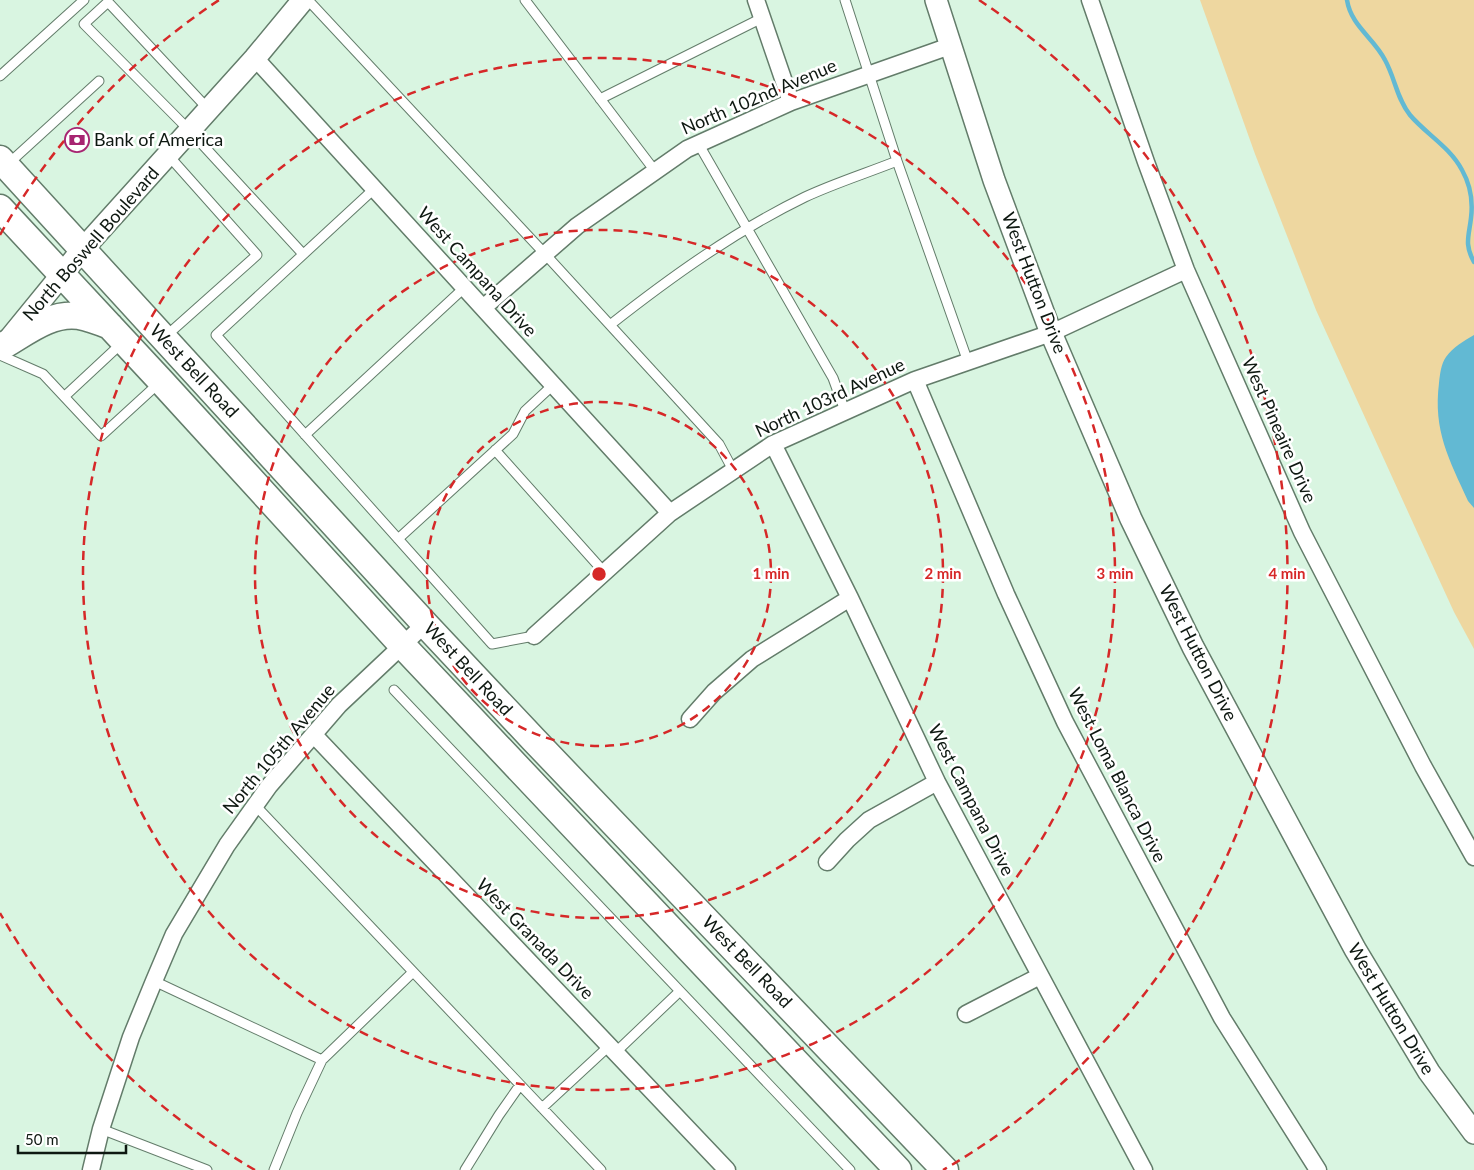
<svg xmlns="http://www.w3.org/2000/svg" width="1474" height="1170" viewBox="0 0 1474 1170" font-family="Lato,sans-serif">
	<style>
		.green { fill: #eed7a0 }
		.water { fill: #62b9d3 }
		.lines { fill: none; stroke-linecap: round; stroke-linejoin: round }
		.stream { stroke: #62b9d3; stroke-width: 4.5 }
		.service-casing { stroke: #637c6a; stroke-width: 11 }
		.minor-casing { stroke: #637c6a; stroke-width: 19 }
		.tertiary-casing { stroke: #637c6a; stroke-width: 24 }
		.primary-casing { stroke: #637c6a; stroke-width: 29 }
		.service { stroke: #fff; stroke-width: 9 }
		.minor { stroke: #fff; stroke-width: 16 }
		.tertiary { stroke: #fff; stroke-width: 21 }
		.primary { stroke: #fff; stroke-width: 26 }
		.ring { fill: none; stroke: #d62828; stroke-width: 2.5; stroke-dasharray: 9 6 }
		.labels { text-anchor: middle; stroke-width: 5; stroke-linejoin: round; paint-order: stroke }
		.street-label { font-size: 18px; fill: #0e1811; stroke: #fff }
		.poi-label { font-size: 18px; fill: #0e1811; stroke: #fff; text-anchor: start }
		.centre { fill: #d62828; stroke: #fff; stroke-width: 2.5 }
		.ring-label { font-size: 15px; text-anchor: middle; font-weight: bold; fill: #d62828; stroke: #fff; stroke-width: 5; stroke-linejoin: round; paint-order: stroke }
	</style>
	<rect width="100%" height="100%" fill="#d9f5e1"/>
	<!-- green -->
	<path class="green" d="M1200,0H1474V649L1454,612L1419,536L1316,310L1255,154Z"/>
	<!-- water -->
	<path class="water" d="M1474,335V508L1468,501C1449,459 1433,431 1439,383C1440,374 1441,364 1446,357C1453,347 1464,341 1474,335Z"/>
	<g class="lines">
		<!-- stream -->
		<path class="stream" d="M1347,0C1351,26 1374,38 1385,60C1395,78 1397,99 1410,115C1426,134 1450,147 1462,170C1470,184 1473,202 1471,218C1469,236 1464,244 1474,262"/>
		<defs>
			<path id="service" d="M308,0L545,254L719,444L733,470
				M525,0L655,171
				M845,0L897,161L968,362
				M0,76L84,0
				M600,99L762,18
				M209,110L108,2L84,24L190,131L303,254
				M698,143L833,378L845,411
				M7,165L99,81
				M374,189L216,335L492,644L534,636
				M610,325C671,277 735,231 805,197C835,183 867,173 897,161
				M166,336L257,255L168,155
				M0,355L43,374L101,436L159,383
				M65,396L123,342
				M305,435L464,288
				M495,450L604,572
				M398,539L513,434L525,411L553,385
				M394,690L850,1170
				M255,805L601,1170
				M154,981L322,1060
				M616,1052L680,991
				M542,1108L609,1046
				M101,1129L207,1170
				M274,1170L297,1113L322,1060L413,972
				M465,1170L499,1115L520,1085"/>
			<path id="minor" d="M756,0L791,102
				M1090,0L1146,162L1186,270L1302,532L1423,766L1474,857
				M255,58L670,513
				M483,308L577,226L687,149L791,102L950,46
				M915,380L1006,594L1065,722L1222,1018L1318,1170
				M773,444L850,598L937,782L1144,1170
				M534,636L670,513L773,444L915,380L1051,333L1186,270
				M690,719L714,692L752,659L850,598
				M314,735L727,1170
				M827,862L847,840L869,820L937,782
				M966,1014L1040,976
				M91,1170L101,1129L131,1037L154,981L174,934L227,845L269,786L339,705L425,624"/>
			<path id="tertiary" d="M936,0L994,180L1051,333L1131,519L1193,647L1355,949L1429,1072L1474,1133
				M11,337L82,250L255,58L303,0"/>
			<path id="primary" d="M0,159L425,624L534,740L945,1170
				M0,208L161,381L402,645L898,1170
				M6,344C28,331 52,312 79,316C90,318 100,322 110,326"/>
		</defs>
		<!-- service casing -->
		<use href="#service" class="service-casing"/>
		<!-- minor casing -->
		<use href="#minor" class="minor-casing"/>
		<!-- tertiary casing -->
		<use href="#tertiary" class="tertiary-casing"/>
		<!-- primary casing -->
		<use href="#primary" class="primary-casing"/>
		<!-- service -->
		<use href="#service" class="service"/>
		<!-- minor -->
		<use href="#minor" class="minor"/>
		<!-- tertiary -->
		<use href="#tertiary" class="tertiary"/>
		<!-- primary -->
		<use href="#primary" class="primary"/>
	</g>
	<!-- distance rings -->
	<g class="ring">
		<circle cx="599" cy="574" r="172"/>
		<circle cx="599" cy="574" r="344"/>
		<circle cx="599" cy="574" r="516"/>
		<path d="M255 1170A688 688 0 0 1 0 913M0 235A688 688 0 0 1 219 0M979 0A688 688 0 0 1 943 1170"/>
	</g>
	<!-- icons -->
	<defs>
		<symbol id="bank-ring" viewBox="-11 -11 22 22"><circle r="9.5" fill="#fff" stroke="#a72471" stroke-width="1.5"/><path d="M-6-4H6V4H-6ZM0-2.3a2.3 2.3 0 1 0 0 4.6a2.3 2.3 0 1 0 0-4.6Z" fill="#a72471"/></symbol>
	</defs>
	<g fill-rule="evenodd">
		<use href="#bank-ring" x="63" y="126" width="28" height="28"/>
	</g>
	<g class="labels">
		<!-- street labels -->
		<g class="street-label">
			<text transform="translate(759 97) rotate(-23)" y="6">North 102nd Avenue</text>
			<text transform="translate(91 244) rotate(-49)" y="6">North Boswell Boulevard</text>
			<text transform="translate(477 272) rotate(48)" y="6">West Campana Drive</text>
			<text transform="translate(1034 283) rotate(69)" y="6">West Hutton Drive</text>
			<text transform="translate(194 371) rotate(47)" y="6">West Bell Road</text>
			<text transform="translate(830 398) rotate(-25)" y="6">North 103rd Avenue</text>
			<text transform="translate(1279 430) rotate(66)" y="6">West Pineaire Drive</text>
			<text transform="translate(1198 653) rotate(63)" y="6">West Hutton Drive</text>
			<text transform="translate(468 669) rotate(47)" y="6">West Bell Road</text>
			<text transform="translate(279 749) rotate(-50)" y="6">North 105th Avenue</text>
			<text transform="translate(1117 775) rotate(63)" y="6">West Loma Blanca Drive</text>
			<text transform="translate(971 800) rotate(63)" y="6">West Campana Drive</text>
			<text transform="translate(535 939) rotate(46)" y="6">West Granada Drive</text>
			<text transform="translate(747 962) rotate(46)" y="6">West Bell Road</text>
			<text transform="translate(1391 1009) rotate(59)" y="6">West Hutton Drive</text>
		</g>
		<!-- poi labels -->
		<g class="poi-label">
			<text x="94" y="146">Bank of America</text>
		</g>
	</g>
	<circle cx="599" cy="574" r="8" class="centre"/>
	<g class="ring-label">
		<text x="771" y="579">1 min</text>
		<text x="943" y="579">2 min</text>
		<text x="1115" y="579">3 min</text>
		<text x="1287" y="579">4 min</text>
	</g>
	<!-- scale -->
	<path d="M18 1145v8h108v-8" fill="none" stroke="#0e1811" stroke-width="2.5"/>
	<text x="25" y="1145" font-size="15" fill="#0e1811" stroke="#ffffff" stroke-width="4" paint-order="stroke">50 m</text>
</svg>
